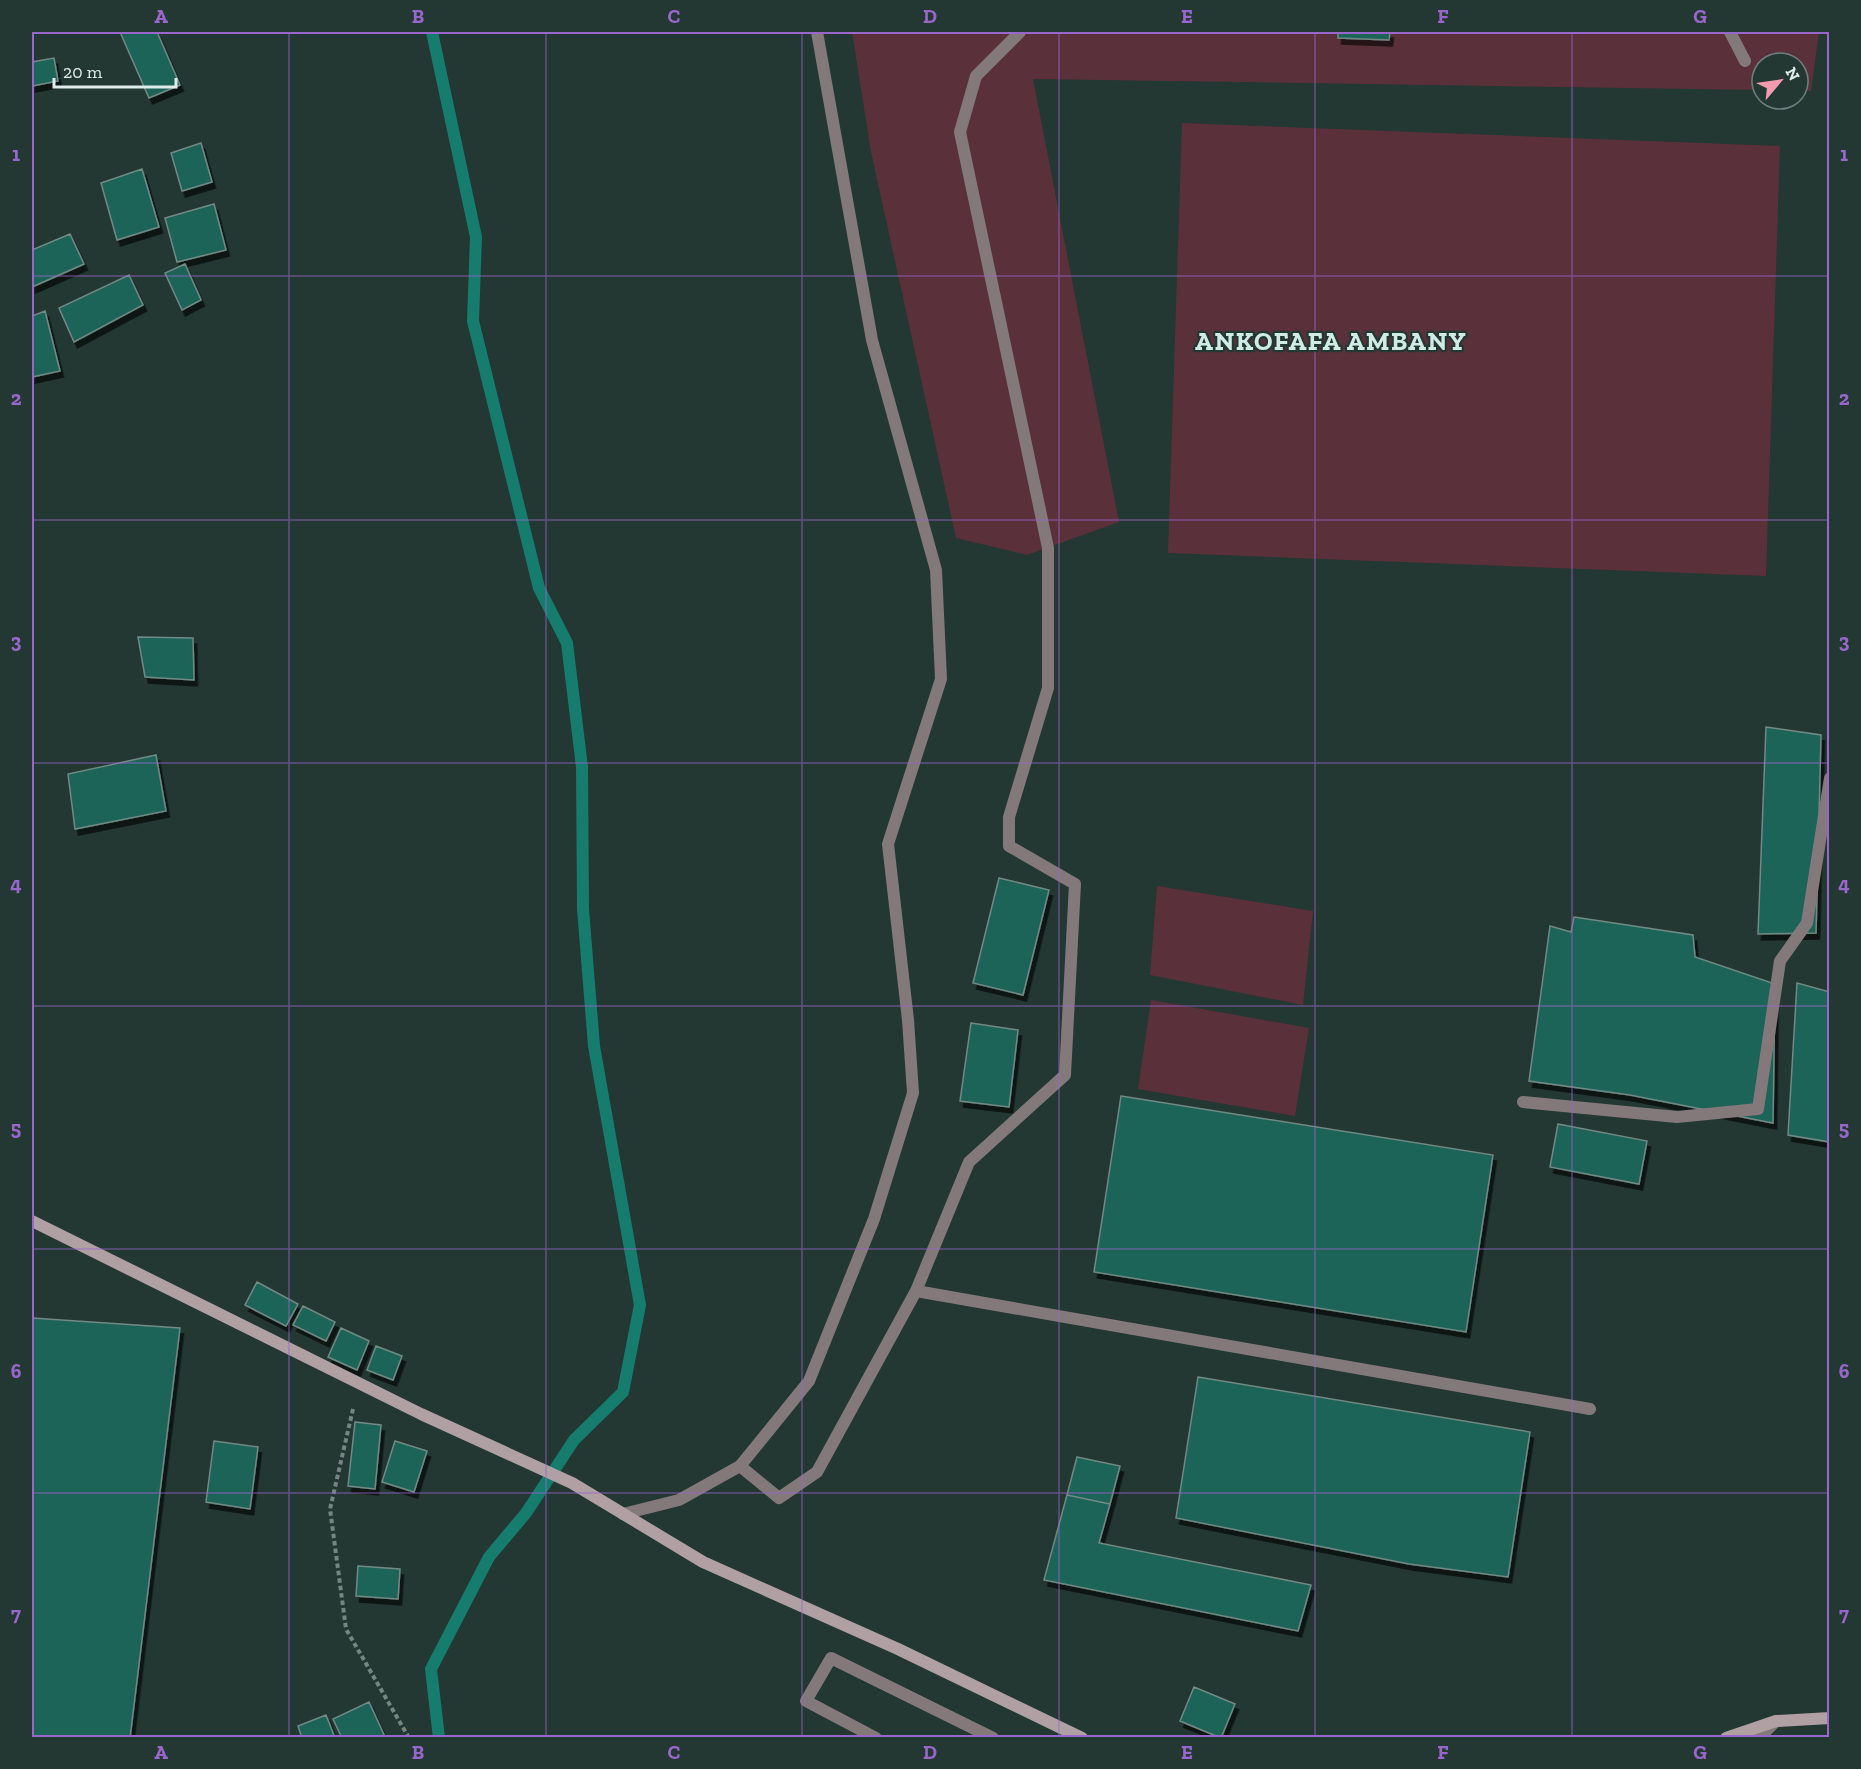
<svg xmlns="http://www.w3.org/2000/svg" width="1861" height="1769" viewBox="0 0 1861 1769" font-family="'Zilla Slab',serif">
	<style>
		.green { fill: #5a313a }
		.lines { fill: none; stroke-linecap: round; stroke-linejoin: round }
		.stream { stroke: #167c6e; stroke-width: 12 }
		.building { fill: #1a6358; stroke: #728984; stroke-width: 1.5; filter: url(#shadow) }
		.path { stroke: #758682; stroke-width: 4; stroke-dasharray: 4.5 3; stroke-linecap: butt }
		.lane { stroke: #83797b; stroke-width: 12 }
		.street { stroke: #83797b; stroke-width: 12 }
		.secondary { stroke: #b0a0a3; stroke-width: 12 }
		.grid { fill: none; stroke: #96c; stroke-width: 1.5; stroke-opacity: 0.55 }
		.labels { text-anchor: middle; stroke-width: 4.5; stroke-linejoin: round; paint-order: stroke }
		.district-label { font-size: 26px; font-weight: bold; letter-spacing: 1.5px; fill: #d0eae4; stroke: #233733 }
		.neatline { fill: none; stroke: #96c; stroke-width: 2 }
		.grid-label { font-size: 20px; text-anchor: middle; font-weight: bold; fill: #96c }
	</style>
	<defs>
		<filter id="shadow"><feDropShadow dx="3.5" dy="6" stdDeviation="0" flood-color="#0009"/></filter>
	</defs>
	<rect width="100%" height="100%" fill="#233733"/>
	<!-- green -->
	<path class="green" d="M852,32H1819L1811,91L1798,90V63H1762V90L1033,79L1119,522L1027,555L956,538L871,152Z
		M1182,123L1780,146L1766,576L1168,553Z
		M1157,886L1313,911L1303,1005L1150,975Z
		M1151,1000L1309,1028L1295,1116L1138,1089Z"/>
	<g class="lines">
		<!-- stream -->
		<path class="stream" d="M432,32L476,237L473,321L539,588L567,643L582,767L583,909L594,1046L640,1305L623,1392L574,1440L526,1513L489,1557L431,1669L439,1738"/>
	</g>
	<!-- building -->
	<path class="building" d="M120,32H157L180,85L149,98Z
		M1338,32H1390L1389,40L1338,38Z
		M54,58L58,81L32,86V62Z
		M201,143L212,182L182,191L171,153Z
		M142,169L159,227L117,240L101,183Z
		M214,204L226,250L177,262L165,218Z
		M70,234L84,264L32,287V250Z
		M185,264L201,300L182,310L165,273Z
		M129,275L143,305L74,342L59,308Z
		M45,311L60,371L32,377V316Z
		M138,637L193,638L194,680L145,677Z
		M1766,727L1821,735L1816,933L1758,934Z
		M156,755L166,811L75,829L68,774Z
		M999,878L1049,890L1023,995L973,983Z
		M1574,917L1693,935L1695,957L1775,984L1773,1123L1630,1095L1529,1081L1550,926L1571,932Z
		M1797,983L1830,992V1142L1788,1135Z
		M971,1023L1018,1030L1009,1107L960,1101Z
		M1121,1096L1493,1155L1466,1332L1094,1272Z
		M1558,1124L1647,1141L1639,1184L1550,1167Z
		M257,1282L298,1304L286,1326L245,1305Z
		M303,1306L335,1322L326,1341L293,1325Z
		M32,1318L180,1328L130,1738H32Z
		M341,1328L369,1341L357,1370L328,1357Z
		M376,1346L402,1356L393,1380L367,1370Z
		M1198,1377L1530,1432L1508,1577L1409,1564L1176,1518Z
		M355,1422L381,1425L375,1489L348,1486Z
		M214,1441L258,1447L250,1509L206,1502Z
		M395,1441L427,1451L414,1492L382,1482Z
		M1077,1457L1120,1466L1110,1504L1067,1495Z
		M1067,1495L1110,1504L1099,1543L1311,1585L1298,1631L1044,1580Z
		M358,1566L400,1569L398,1599L356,1596Z
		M1194,1687L1235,1704L1221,1738L1180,1721Z
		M369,1702L385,1737L342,1738L333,1719Z
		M326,1715L335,1738H302L298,1726Z"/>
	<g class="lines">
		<!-- path -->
		<path class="path" d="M353,1409L330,1509L346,1629L409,1738"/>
		<!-- lane -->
		<path class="lane" d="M1730,32L1745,61
			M916,1291L1590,1409
			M740,1466L779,1498L817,1472L916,1291L969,1162L1065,1075L1075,884L1009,846V817L1048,688V548L960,132L976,76L1020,32
			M876,1738L806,1701L831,1658L993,1738"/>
		<!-- street -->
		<path class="street" d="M1523,1102L1677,1117L1758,1109L1780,961L1807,923L1830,778
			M623,1514L679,1500L740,1466L809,1381L874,1219L913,1093L908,1020L888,844L941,679L936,570L872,340L817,32
			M1759,1738L1776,1721"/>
		<!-- secondary -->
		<path class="secondary" d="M32,1221L421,1414L572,1483L703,1562L898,1649L1082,1738
			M1726,1738L1776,1721L1830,1718"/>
	</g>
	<!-- grid -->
	<path class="grid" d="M289,32V1738M546,32V1738M802,32V1738M1059,32V1738M1315,32V1738M1572,32V1738M32,276H1830M32,520H1830M32,763H1830M32,1006H1830M32,1249H1830M32,1493H1830"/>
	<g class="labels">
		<!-- district labels -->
		<g class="district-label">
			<text x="1331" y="350">ANKOFAFA AMBANY</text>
		</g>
	</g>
	<!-- border -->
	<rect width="1861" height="1769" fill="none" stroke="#233733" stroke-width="66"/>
	<!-- north arrow -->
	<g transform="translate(1780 81) rotate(61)"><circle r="28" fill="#233733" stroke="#6e7f7c" stroke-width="1.5"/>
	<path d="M0-4.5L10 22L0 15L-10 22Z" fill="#f29aae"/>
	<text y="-9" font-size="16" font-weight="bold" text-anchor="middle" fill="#dfece9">N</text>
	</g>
	<!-- scale -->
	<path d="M54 78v9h122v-9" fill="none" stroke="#dfece9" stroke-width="3"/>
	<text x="63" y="78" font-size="18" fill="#dfece9" stroke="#233733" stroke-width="4.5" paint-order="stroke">20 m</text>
	<rect x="33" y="33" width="1795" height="1703" class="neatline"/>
	<g class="grid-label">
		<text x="161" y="23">A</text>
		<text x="418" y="23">B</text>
		<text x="674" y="23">C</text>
		<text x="930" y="23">D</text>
		<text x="1187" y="23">E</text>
		<text x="1443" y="23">F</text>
		<text x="1700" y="23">G</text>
		<text x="16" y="161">1</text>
		<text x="1844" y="161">1</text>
		<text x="16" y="405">2</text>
		<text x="1844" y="405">2</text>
		<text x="16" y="648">3</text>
		<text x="1844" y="648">3</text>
		<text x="16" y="891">4</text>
		<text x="1844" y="891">4</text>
		<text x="16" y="1135">5</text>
		<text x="1844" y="1135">5</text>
		<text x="16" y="1378">6</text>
		<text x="1844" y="1378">6</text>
		<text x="16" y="1621">7</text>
		<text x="1844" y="1621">7</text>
		<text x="161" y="1759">A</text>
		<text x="418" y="1759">B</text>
		<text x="674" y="1759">C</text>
		<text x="930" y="1759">D</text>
		<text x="1187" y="1759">E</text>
		<text x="1443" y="1759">F</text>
		<text x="1700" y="1759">G</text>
	</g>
</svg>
